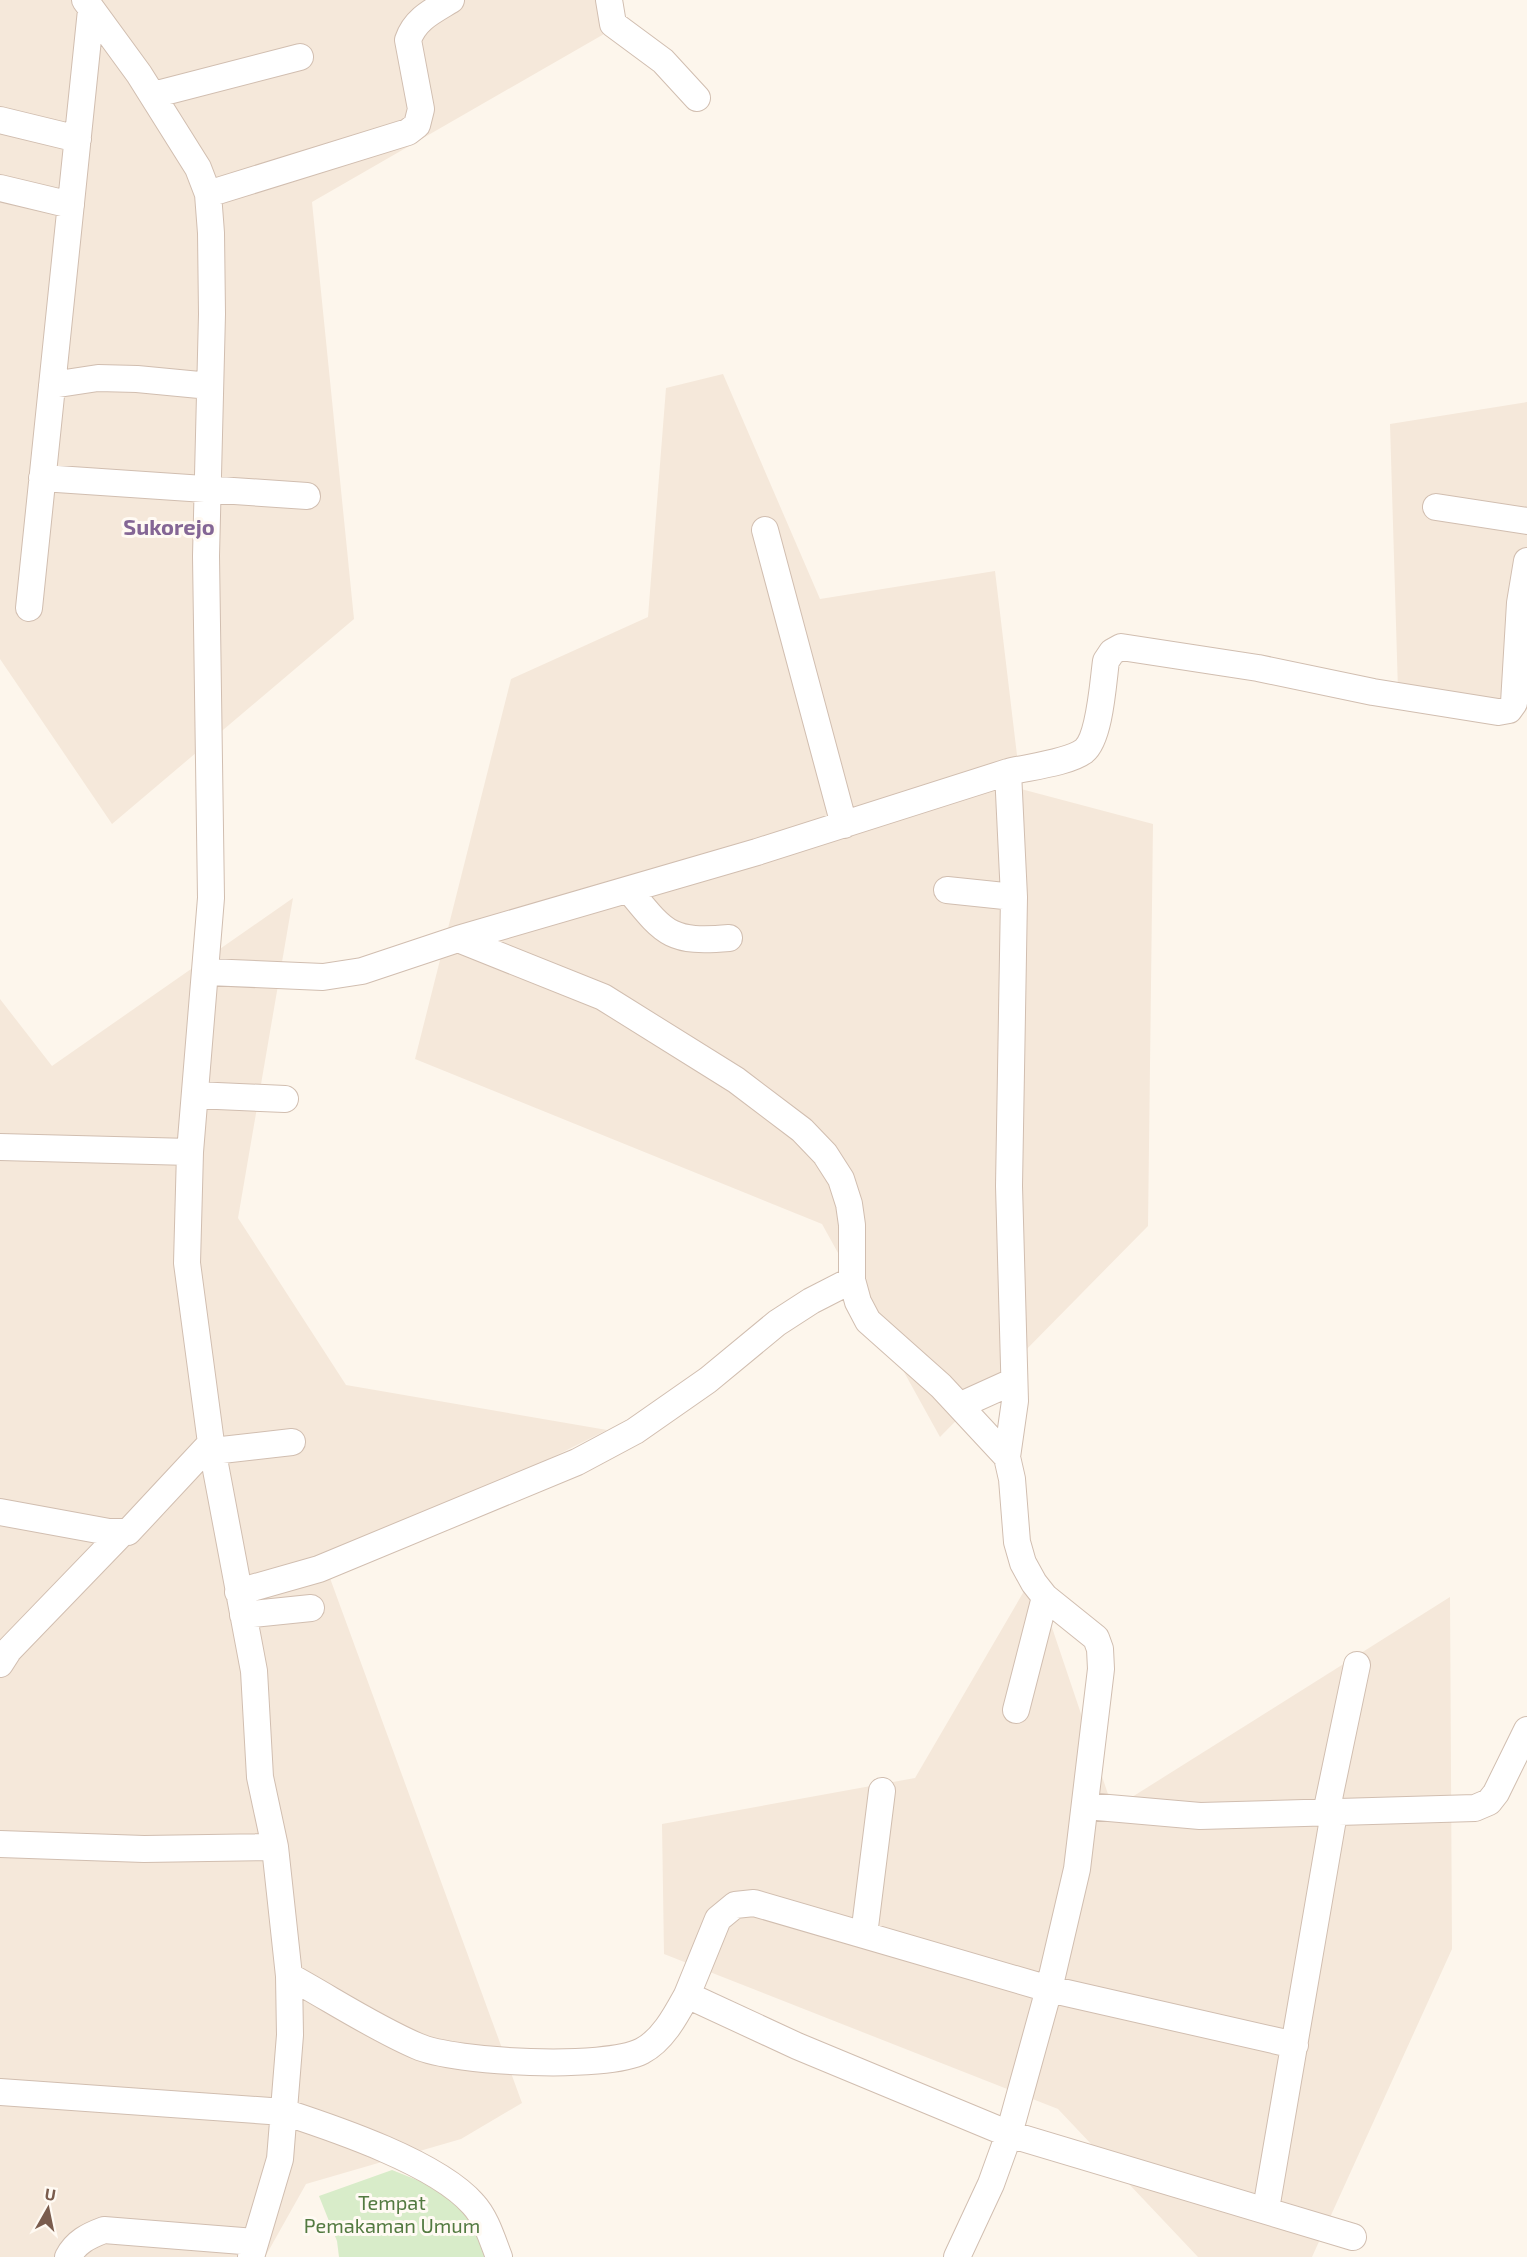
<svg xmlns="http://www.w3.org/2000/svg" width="1527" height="2257" viewBox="0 0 1527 2257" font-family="'Exo 2',sans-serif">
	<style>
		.residential { fill: #f5e8da }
		.green { fill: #d8ecc9 }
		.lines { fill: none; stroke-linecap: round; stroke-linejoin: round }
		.minor-casing { stroke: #d1beb0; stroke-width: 28 }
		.minor { stroke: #fff; stroke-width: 26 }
		.labels { text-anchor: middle; stroke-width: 6; stroke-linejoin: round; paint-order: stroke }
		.park-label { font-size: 20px; fill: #537a41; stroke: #fffaf3 }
		.quarter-label { font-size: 22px; font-weight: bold; fill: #846695; stroke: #fffaf3 }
	</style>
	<rect width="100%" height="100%" fill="#fdf6ec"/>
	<!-- residential -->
	<path class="residential" d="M0,0H599L611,30L312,202L354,619L112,824L0,659Z
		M723,374L820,599L995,571L1021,789L1153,824L1148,1226L940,1437L822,1224L415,1059L511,679L648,617L666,388Z
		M1527,402V706L1398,691L1390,424Z
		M293,898L238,1218L346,1385L607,1430L327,1570L522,2103L461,2139L306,2184L265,2257H0V999L52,1066Z
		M1034,1574L1113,1809L1450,1597L1452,1949L1312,2257H1198L1058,2109L664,1954L662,1824L915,1778Z"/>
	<!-- green -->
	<path class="green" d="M392,2170L447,2192L475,2224L487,2257H339L337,2241L319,2196Z"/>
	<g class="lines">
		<defs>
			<path id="minor" d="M85,0L139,74L198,168L208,194L211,233L212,314L206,556L211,898L190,1152L187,1263L211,1443L254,1671L260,1777L275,1847L289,1976L290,2035L280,2159L251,2257
				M609,0L613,24L663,61L697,98
				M153,95L300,57
				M0,120L78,139
				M0,188L71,205
				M208,194L408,132L417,125L421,109L408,40C415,19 433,11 451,0
				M52,385L98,378L137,379L210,386
				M42,478L307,496
				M1436,507L1527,521
				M765,530L844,825
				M29,608L91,10
				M629,890C665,934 670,943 729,938
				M947,890L1014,897
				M458,939L603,997L736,1080L802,1130L825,1154L841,1179L849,1204L852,1225V1280L858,1302L868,1321L941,1386L1007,1457L1012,1479L1017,1542L1023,1563L1034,1583L1045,1597L1096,1638L1100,1649L1101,1669L1077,1869L1049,1989L1009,2134L991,2184L957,2257
				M207,972L323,977L362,971L458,939L757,852L1008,772
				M195,1095L285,1099
				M0,1147L190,1152
				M961,1405L1014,1381
				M213,1451L292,1442
				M1007,1457L1015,1401L1009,1186L1014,897L1008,772C1028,767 1068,763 1084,751C1100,738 1103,682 1106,661L1112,652L1121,647L1258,668L1373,692L1498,712L1509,710L1514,703L1520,603L1527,561
				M0,1512L109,1532H128L211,1443
				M238,1592L319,1569L577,1462L635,1431L708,1380L777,1323L811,1301L852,1280
				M243,1615L311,1608
				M0,1664L9,1650L122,1533
				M1016,1710L1045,1597
				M1086,1806L1200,1816L1475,1808L1489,1802L1496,1793L1527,1730
				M1326,1813L1357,1665
				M0,1844L144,1849L275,1847
				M864,1935L882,1791
				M289,1976C331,1999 373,2027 417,2046C455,2063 606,2070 642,2051C663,2040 676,2015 687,1995L797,2046L1009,2134L1353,2237
				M687,1995L718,1919L735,1905L754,1903L1049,1989L1295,2045
				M0,2092L284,2112C336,2129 437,2163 473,2204C486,2218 492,2239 499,2257
				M1266,2209L1334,1813
				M68,2257C76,2242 88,2236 104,2230L255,2242"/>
		</defs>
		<!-- minor casing -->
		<use href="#minor" class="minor-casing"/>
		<!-- minor -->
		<use href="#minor" class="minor"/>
	</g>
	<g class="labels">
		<!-- park labels -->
		<g class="park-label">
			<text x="392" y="2210">Tempat<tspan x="392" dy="23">Pemakaman Umum</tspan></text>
		</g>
		<!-- quarter labels -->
		<g class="quarter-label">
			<text x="169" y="535">Sukorejo</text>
		</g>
	</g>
	<!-- north arrow -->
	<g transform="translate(48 2209) rotate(9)" stroke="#fffaf3" stroke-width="4.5" paint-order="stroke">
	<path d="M0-4.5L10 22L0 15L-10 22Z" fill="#7a5c4d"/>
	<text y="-9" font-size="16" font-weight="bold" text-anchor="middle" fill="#7a5c4d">U</text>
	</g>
</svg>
